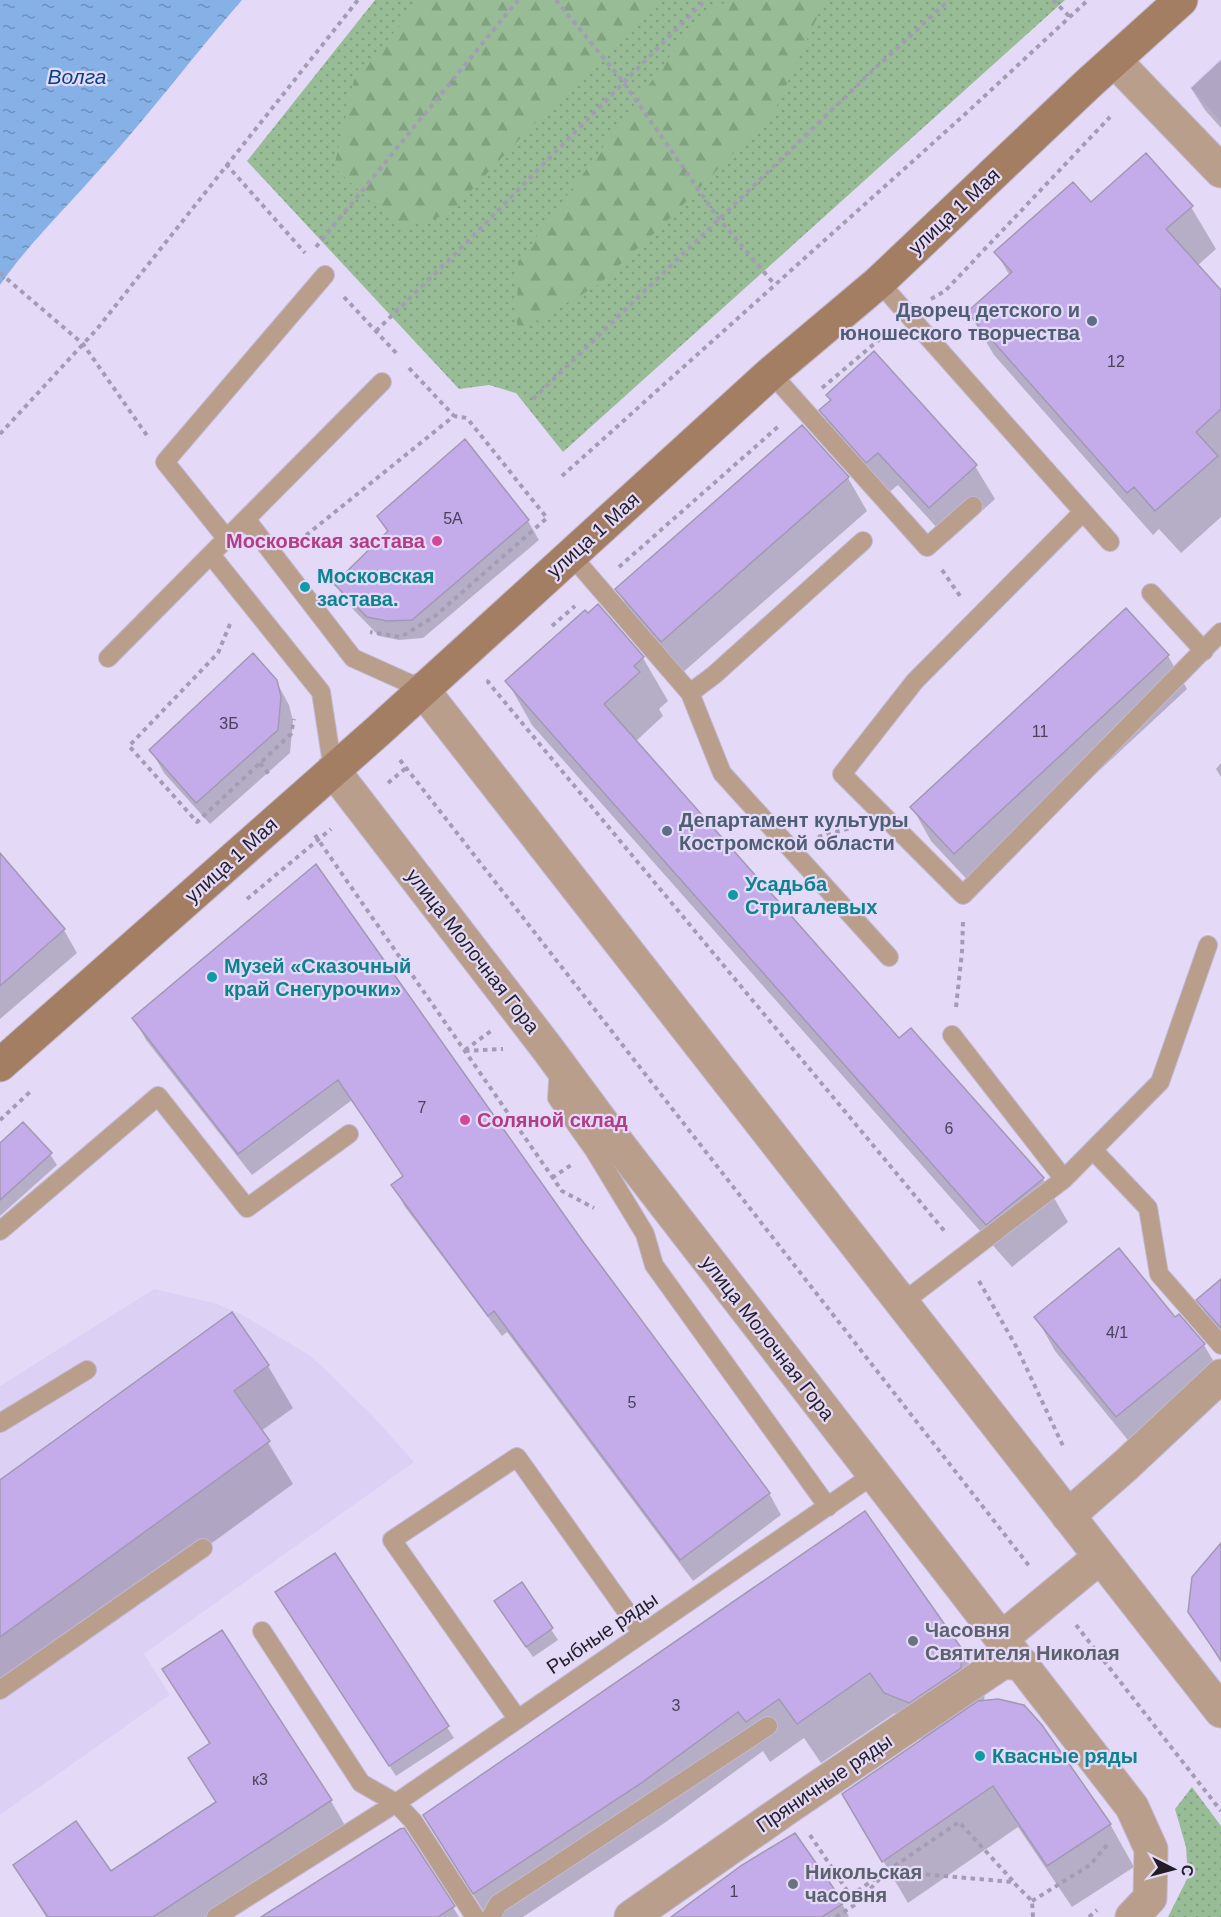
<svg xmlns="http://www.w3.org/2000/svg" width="1221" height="1917" viewBox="0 0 1221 1917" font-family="Helvetica,sans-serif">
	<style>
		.built { fill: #dcd0f5 }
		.grass { fill: url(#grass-dots) }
		.forest { fill: url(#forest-firs) }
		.water { fill: url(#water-ripples) }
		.shadow { fill: #0003 }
		.building { fill: #c4aceb; stroke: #a298b4; stroke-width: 1.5 }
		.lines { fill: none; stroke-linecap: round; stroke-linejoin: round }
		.lane-casing { stroke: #c1b8d3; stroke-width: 20 }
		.street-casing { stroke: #c1b8d3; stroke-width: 35 }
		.secondary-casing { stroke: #c1b8d3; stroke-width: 35 }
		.path { stroke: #a49cb4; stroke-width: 4; stroke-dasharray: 4.5 4.5; stroke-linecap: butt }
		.lane { stroke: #b89e8b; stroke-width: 18 }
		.street { stroke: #b89e8b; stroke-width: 33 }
		.secondary { stroke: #a47e62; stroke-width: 33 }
		.service-dot { fill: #5c6f8a; stroke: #e4daf8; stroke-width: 2 }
		.hotel-dot { fill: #d1479c; stroke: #e4daf8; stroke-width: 2 }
		.culture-dot { fill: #0f9aa8; stroke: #e4daf8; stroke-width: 2 }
		.worship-dot { fill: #6b7280; stroke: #e4daf8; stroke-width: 2 }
		.labels { text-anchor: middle; stroke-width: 4.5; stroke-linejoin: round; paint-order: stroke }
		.number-label { font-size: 16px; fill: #4a425a }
		.street-label { font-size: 20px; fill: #211e29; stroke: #e4daf8 }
		.service-label { font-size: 20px; font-weight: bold; fill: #4e5e75; stroke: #e4daf8; text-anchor: end }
		.hotel-label { font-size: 20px; font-weight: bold; fill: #b23c85; stroke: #e4daf8; text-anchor: end }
		.culture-label { font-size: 20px; font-weight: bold; fill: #0d838f; stroke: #e4daf8; text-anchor: start }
		.worship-label { font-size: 20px; font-weight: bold; fill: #5b616d; stroke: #e4daf8; text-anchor: start }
		.water-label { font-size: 21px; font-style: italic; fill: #054383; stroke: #e4daf8 }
	</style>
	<defs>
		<pattern id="grass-dots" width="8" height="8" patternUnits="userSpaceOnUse" patternTransform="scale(1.5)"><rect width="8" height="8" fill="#97bc96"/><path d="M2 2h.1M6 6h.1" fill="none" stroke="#82a181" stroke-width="1.8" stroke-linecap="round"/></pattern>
		<pattern id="forest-firs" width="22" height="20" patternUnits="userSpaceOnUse" patternTransform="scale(1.5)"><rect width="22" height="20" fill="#97bc96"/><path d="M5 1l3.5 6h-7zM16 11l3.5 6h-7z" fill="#82a181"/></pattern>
		<pattern id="water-ripples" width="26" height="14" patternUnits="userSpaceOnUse" patternTransform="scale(1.5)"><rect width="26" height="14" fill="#86b1e7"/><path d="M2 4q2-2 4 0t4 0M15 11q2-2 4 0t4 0" fill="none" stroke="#6d8fbb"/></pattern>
	</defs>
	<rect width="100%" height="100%" fill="#e4daf8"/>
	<!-- built -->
	<path class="built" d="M1221,58V122L1190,87Z
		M154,1289L214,1303L243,1315L312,1357L370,1413L414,1462L144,1654L170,1695L0,1815V1386Z"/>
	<!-- grass -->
	<path class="grass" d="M375,0H1065L563,452L516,393L489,385L459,389L247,161Z
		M1192,1787L1221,1826V1917H1168L1188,1877L1186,1847L1175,1809Z"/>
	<!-- forest -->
	<path class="forest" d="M421,0H659L641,21L527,131L449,214L400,229L334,167L354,80Z
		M728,0H825L774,112L666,222L598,285L517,332L518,262L693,25Z"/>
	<!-- water -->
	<path class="water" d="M0,0H242C194,55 150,114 101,168C67,207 29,243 0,285Z"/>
	<!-- shadow -->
	<path class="shadow" d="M1221,60V128L1205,110L1191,88Z
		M1090,204L1191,207L1216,249L1197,266L1221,292V517L1181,553L1159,529L1153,535L994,355L969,313L1010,276L996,252Z
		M828,395L975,466L995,499L949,541L898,485L886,495L840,444L821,410L831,402Z
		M802,427L848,478L867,511L681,674L636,622L617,589Z
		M465,441L528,521L539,540L423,638L399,640L379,636L347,603L336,584L388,533L379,517Z
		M1126,610L1168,656L1187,689L974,887L931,841L912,807Z
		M643,658L668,701L659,709L663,716L635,742L899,1040L1043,1179L1068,1222L1012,1267L532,725L507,681Z
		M276,681L289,705L293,721L290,753L210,824L164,773L151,750Z
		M1221,763V777L1216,769Z
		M0,855L64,930L77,953L0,1019Z
		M315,866L583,1244L769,1493L781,1515L693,1581L507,1332L502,1336L405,1207L393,1185L404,1177L352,1100L252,1175L146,1040L134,1018Z
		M0,1145L50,1154L57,1165L0,1216Z
		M1221,1281V1334L1211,1322L1198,1300Z
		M1036,1317L1204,1345L1221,1374L1136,1450L1055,1351Z
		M268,1366L293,1408L261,1431L293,1484L0,1697V1482Z
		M865,1513L961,1650L985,1691L984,1702L1110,1824L1134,1867L1072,1907L1018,1827L908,1903L869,1837L925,1740L909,1733L895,1713L821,1763L804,1738L770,1762L763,1751L663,1824L523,1917H487L424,1815Z
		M1221,1545V1663L1190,1612Z
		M334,1555L454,1738L396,1776L283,1603Z
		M521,1584L558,1640L533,1657L502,1613Z
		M164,1670L331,1801L350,1834L224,1917H46L14,1865L110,1873L217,1804L190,1758L210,1745Z
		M842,1904L849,1916L847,1917H673Z
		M453,1907L459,1917H264Z"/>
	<!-- building -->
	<path class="building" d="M1146,153L1193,206L1166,229L1221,290V409L1196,432L1218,456L1155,511L1134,487L1127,493L967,312L1012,272L994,252L1073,182L1091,202Z
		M874,351L977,465L929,508L878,453L866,463L819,410L831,400L826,395Z
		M802,425L849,477L661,642L615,589Z
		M465,439L529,520L412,620L387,621L367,617L334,584L388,531L377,516Z
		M598,604L644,657L634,666L640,672L604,704L899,1038L911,1028L1044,1178L986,1225L505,681L585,610L588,613Z
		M1126,608L1169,655L954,854L910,807Z
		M253,653L277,680L281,697L278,730L196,803L149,750Z
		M0,853L65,929L0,986Z
		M316,864L584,1243L770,1493L680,1560L494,1311L488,1316L391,1185L403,1176L338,1080L238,1154L132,1018Z
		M23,1122L52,1153L0,1200V1143Z
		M1119,1248L1175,1317L1179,1314L1205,1344L1116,1417L1034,1317Z
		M1221,1279V1328L1196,1300Z
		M232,1312L269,1365L234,1391L270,1441L0,1637V1480Z
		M865,1511L962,1649L961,1668L909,1703L884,1693L870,1673L797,1724L779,1699L746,1722L738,1712L640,1784L473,1894L423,1815Z
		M1221,1543V1660L1188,1612L1192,1577Z
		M335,1553L449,1726L389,1766L275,1592Z
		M522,1582L553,1628L526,1647L494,1601Z
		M222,1630L332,1800L153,1917H48L13,1865L76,1821L111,1871L216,1802L188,1758L210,1743L162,1669Z
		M998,1699L1024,1705L1042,1725L1111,1824L1047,1866L993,1786L882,1862L842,1794L978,1701Z
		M404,1828L455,1906L438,1917H261L400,1829Z
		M795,1833L844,1903L822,1917H671L742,1865Z"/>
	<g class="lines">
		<defs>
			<path id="lane" d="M879,282L1110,542
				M771,373L927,547L973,506
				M1083,512L915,681L842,774L963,895L1221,632
				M246,519L353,658L422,689
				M227,539L165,462L325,275
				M211,555L321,692L333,770
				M571,555L690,693L722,773L889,957
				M1151,593L1204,651
				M108,658L382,382
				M690,693L714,675L863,541
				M952,1035L1064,1179
				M559,1066L557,1098L594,1150L645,1234L654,1265L828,1507
				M1093,1150L1148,1208L1159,1274L1221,1345
				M0,1231L158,1096L247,1208L349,1134
				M902,1303L1064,1179L1160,1082L1208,945
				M0,1423L87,1370
				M262,1631L361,1783L396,1803L413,1821L475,1917
				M0,1690L203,1548
				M517,1718L392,1540L517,1457L642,1633
				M216,1917L396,1803L873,1475
				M491,1917L498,1904L768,1726"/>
			<path id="street" d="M1115,61L1221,171
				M422,689L1221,1711
				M333,770L547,1048L612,1136L1132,1807L1151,1849L1150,1898L1132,1917
				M1068,1516L1126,1465L1221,1376
				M1002,1638L1100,1557
				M631,1917L790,1806L1003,1662L1022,1664"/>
			<path id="secondary" d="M0,1065L378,731L771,373L879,282L1089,83L1181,0"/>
		</defs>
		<!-- lane casing -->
		<use href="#lane" class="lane-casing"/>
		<!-- street casing -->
		<use href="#street" class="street-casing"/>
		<!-- secondary casing -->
		<use href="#secondary" class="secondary-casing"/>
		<!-- path -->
		<path class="path" d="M556,0L624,83L719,219L775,285
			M1053,0L1070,17
			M226,164L305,253
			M316,247L518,0
			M0,273L83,344L148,437
			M344,297L398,355
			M931,299L945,291L1110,117
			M376,331L462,247L705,0
			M409,368L454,416
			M822,388L887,333
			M533,399L868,75L949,0
			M0,434L97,329L358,0
			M562,476L962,117L1088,0
			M299,541L454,416L467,418L547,518L435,616L401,637L370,632
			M619,567L780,425
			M942,570L960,596
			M230,624L218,653L129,746L197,822L291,734L294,719
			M552,626L575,606
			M489,680L488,682L946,1233
			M400,760L1030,1567
			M260,763L271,777
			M388,783L406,768
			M315,835L562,1191L594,1208
			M818,837L854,827
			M247,899L331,829
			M956,1007L962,952L963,922
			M465,1050L491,1031
			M465,1051L503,1049
			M0,1120L31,1091
			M552,1178L571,1165
			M979,1281L1017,1348L1064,1448
			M1076,1625L1221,1811
			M810,1835L856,1904
			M887,1871L959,1822L1013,1881
			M850,1896L879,1876
			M1032,1901L1090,1865L1108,1844
			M836,1917L856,1904L887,1871L1013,1882L1032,1901L1033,1917
			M1089,1917L1097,1910"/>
		<!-- lane -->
		<use href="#lane" class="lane"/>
		<!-- street -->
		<use href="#street" class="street"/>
		<!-- secondary -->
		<use href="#secondary" class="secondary"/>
	</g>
	<!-- markers -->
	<g class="service-dot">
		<circle cx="1092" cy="321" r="6"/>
		<circle cx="667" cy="831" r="6"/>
	</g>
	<g class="hotel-dot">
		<circle cx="437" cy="541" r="6"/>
		<circle cx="465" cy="1120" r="6"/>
	</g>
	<g class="culture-dot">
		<circle cx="305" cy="587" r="6"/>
		<circle cx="733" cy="895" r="6"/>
		<circle cx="212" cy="977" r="6"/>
		<circle cx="980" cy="1756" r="6"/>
	</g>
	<g class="worship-dot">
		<circle cx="913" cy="1641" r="6"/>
		<circle cx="793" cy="1884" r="6"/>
	</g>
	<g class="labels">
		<!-- number labels -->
		<g class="number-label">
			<text x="1116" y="367">12</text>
			<text x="453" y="524">5А</text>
			<text x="229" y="729">3Б</text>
			<text x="1040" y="737">11</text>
			<text x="422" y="1113">7</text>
			<text x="949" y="1134">6</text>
			<text x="1117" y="1338">4/1</text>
			<text x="632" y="1408">5</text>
			<text x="676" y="1711">3</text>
			<text x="260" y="1785">к3</text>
			<text x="734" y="1897">1</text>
		</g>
		<!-- street labels -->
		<g class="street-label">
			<text transform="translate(954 211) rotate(-43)" y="7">улица 1 Мая</text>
			<text transform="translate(593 535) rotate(-42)" y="7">улица 1 Мая</text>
			<text transform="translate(231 860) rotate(-42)" y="7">улица 1 Мая</text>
			<text transform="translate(473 951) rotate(52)" y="7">улица Молочная Гора</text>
			<text transform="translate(768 1338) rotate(52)" y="7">улица Молочная Гора</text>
			<text transform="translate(602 1633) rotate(-34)" y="7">Рыбные ряды</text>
			<text transform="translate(824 1783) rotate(-34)" y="7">Пряничные ряды</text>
		</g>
		<!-- service labels -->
		<g class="service-label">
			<text x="1080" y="317">Дворец детского и<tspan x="1080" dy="23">юношеского творчества</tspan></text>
			<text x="679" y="827" text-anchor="start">Департамент культуры<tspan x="679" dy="23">Костромской области</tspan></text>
		</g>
		<!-- hotel labels -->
		<g class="hotel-label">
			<text x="425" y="548">Московская застава</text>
			<text x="477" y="1127" text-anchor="start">Соляной склад</text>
		</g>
		<!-- culture labels -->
		<g class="culture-label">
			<text x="317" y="583">Московская<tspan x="317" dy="23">застава.</tspan></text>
			<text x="745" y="891">Усадьба<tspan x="745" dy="23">Стригалевых</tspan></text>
			<text x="224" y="973">Музей «Сказочный<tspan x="224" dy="23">край Снегурочки»</tspan></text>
			<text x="992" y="1763">Квасные ряды</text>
		</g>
		<!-- worship labels -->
		<g class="worship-label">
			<text x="925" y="1637">Часовня<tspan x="925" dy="23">Святителя Николая</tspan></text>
			<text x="805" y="1879">Никольская<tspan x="805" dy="23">часовня</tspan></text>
		</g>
		<!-- water labels -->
		<g class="water-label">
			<text x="77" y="84">Волга</text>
		</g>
	</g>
	<!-- north arrow -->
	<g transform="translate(1173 1869) rotate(96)" stroke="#e4daf8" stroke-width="4.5" paint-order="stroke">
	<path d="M0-4.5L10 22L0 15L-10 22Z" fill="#211e29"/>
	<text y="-9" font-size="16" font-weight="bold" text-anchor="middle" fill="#211e29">С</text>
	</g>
</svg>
